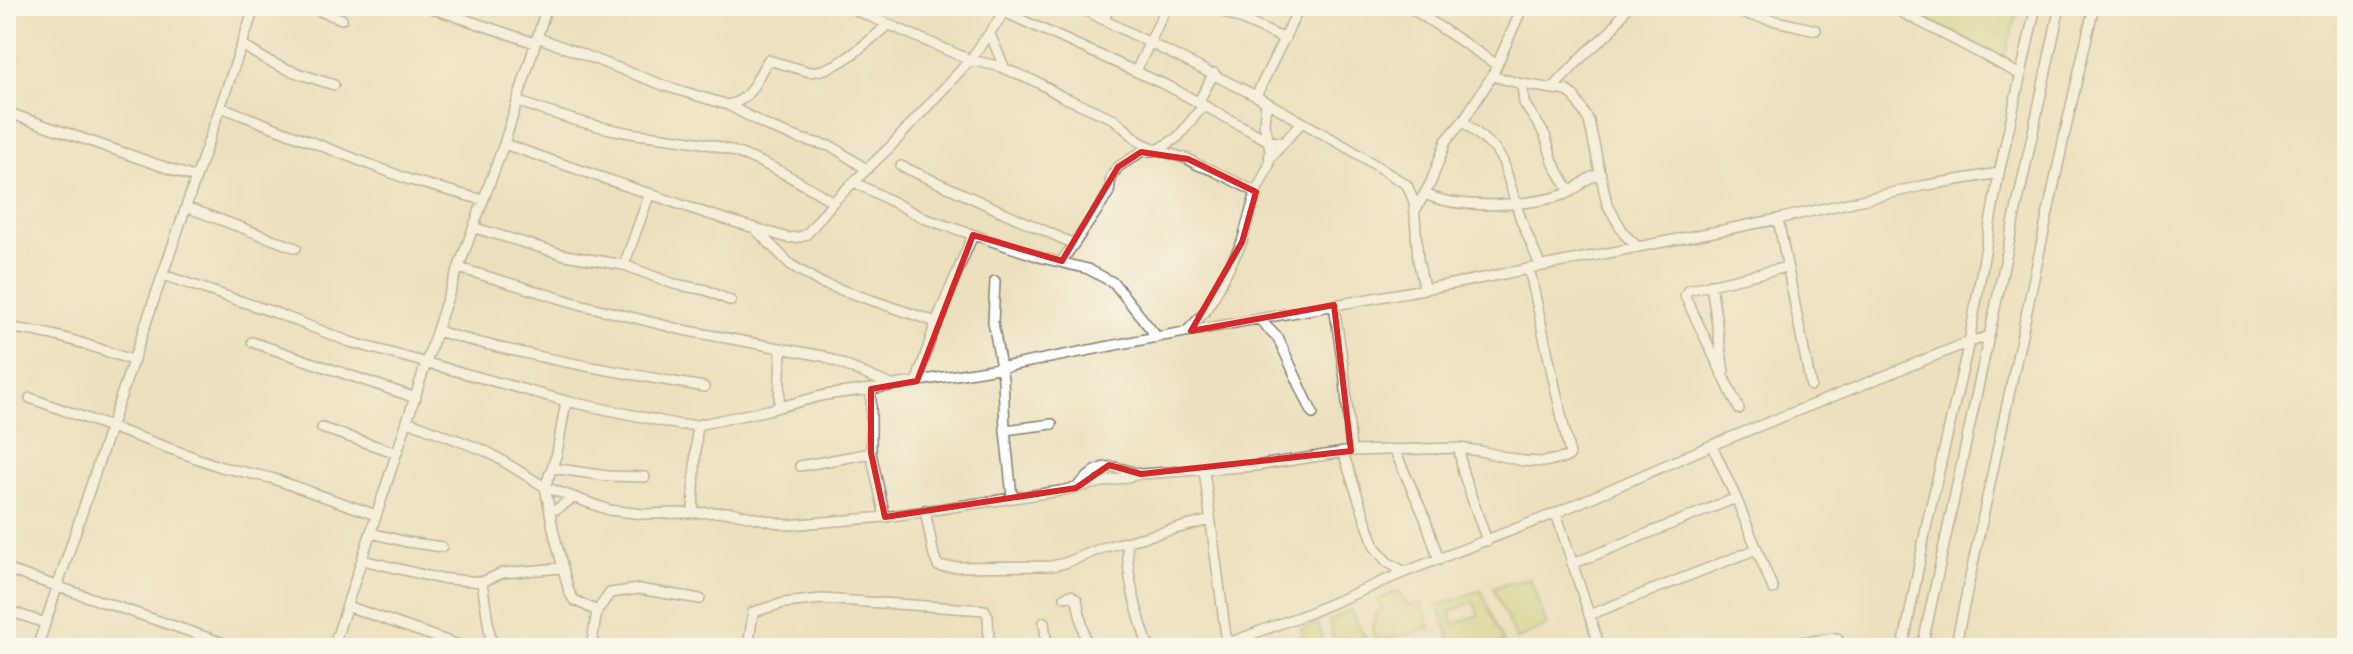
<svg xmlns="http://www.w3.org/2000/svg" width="2353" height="654" viewBox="0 0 2353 654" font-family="'Patrick Hand',sans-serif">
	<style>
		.green { fill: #c2d071; stroke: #6f7646; stroke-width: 2; fill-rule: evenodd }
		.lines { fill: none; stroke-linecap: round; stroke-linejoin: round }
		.minor-casing { stroke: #847e6d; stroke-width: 12 }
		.minor { stroke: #fff; stroke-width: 9 }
		.marked { fill: none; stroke: #d62828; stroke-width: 6; stroke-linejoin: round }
	</style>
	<rect width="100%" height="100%" fill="#fbf7ec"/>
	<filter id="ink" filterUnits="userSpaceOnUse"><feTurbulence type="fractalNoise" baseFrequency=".0125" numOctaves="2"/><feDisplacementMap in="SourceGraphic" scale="16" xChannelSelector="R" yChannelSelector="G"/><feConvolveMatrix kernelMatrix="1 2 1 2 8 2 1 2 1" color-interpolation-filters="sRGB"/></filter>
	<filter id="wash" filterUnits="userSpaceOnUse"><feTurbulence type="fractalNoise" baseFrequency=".006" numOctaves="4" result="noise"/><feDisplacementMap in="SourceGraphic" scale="32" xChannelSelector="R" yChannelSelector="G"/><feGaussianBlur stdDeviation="1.8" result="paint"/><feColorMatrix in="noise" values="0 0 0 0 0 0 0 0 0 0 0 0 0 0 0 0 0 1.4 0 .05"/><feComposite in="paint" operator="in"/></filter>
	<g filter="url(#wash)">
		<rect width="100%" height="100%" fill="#ece0be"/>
		<!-- green -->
		<path class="green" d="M1900,6H2019L2004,58Z
			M1530,579L1547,626L1516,640L1493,587Z
			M1481,590L1504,643L1491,648H1453L1438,605ZM1474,602L1479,615L1454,624L1450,612Z
			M1399,591L1408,606L1421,602L1430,628L1376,642L1372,631L1375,614L1382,610L1378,600Z
			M1350,610L1369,644L1356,648H1335L1329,621Z
			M1318,623L1325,648H1306L1301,629Z"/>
	</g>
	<g filter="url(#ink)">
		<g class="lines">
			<defs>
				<path id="minor" d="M306,6L342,19
					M425,6L535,43
					M846,6L970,60L998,66L1039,83L1061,96L1114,119L1140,142L1158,150L1188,159L1198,165L1212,170L1256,192
					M1076,6L1256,96L1348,148L1407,185L1414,202L1418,260L1424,287
					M1211,6L1285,39
					M1408,6L1497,65
					M1717,6L1749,15L1751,6
					M1890,6L2021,75
					M1004,12L1170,87L1267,140L1283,143
					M1749,15L1816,30
					M1104,19L1110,6
					M990,34L1005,69
					M537,37L665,86L728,105L771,128L801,139L833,147L866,169
					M242,44C269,66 301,74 334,85
					M1136,71L1167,6
					M1492,76L1522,84L1567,91L1574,96L1589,121L1607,204L1625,235L1638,247
					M1522,84L1524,103L1545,135L1553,162L1570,192
					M1552,89L1586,53L1611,31L1628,6
					M1256,96L1300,6
					M517,101C554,115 591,126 630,133C658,137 689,139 716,146C757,157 797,179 833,202
					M1198,103L1214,73
					M728,105C753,99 755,79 768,60L810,72C841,70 865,43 888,25
					M221,107L410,180L483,200
					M6,112L196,178
					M1463,121L1495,149L1503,161L1521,220L1540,265
					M504,144L708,214L788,238L800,237L807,234L833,202L892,145L970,60L1009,6
					M1270,158L1302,122
					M901,166L1074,244
					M854,182L926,219L1043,258L1088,269L1114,283L1157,337
					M1425,194C1459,210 1527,206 1563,195C1580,189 1582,178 1601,174
					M186,207L296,248
					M1415,211L1431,182L1446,141L1463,121L1492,76L1523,6
					M1778,219L1811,386
					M475,228L565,255L624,265L674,284L706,290L731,301
					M756,230L791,265L821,283L936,322L973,235
					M1062,261L1101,205L1109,192L1111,177L1118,167L1141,152L1158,150L1178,137L1203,106
					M624,265L650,193
					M459,268L579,304L683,330L823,356L891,385
					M163,275L276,313L350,342L566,401L680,425H697L768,410L825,395L871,389L1004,367L1146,339L1463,282L1778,219L1922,186L1999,173
					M995,281L993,322L1003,379L1005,430L1012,496
					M1711,284L1724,372
					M1334,305L1345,379L1351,451
					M1259,319L1278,338L1313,414
					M6,328C49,330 94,347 134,361
					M437,331C525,357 614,371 704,387
					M1187,331L1204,313L1215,295L1242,242L1256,192L1269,165L1270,149L1264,124L1266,102
					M252,342L416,398
					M917,381L936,322
					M871,389V453L885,517
					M30,398L221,467L271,478L376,515
					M566,401L557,453L545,487L554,533L569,592L574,600L597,611L591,648
					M779,406L781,348
					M1739,409L1685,296L1688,290L1787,267
					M408,421L488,452L545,487L609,510L643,514L730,512L787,525L885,517L1060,491L1141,474L1255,466L1351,451L1459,448L1480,451L1523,461L1542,462L1565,458L1570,455L1529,268
					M322,428L397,453
					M1005,430L1052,424
					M1712,445L1736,498L1773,589
					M1459,448L1463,473L1487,541
					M1394,449L1425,518L1439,560
					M1343,453L1375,547L1387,562L1405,572
					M800,466L871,453
					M552,468L607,476L645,477
					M1204,470L1227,644
					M1078,486C1104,461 1106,464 1139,474
					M550,510L557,509L573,498
					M925,510L934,556L938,566L944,567L1052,566L1065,563L1105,547L1210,520
					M693,512L697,425
					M1556,513L1600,648
					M371,533L407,542L442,547
					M1127,542C1127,579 1137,613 1149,648
					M363,560L436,578L482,582L502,573L562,568
					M1572,564L1736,498
					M6,569L238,648
					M482,582L492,648
					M1065,597L1071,595L1077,600L1087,648
					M347,606L467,648
					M6,610L45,623
					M597,611L610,593L639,589L700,599
					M1589,615L1757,549
					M1044,622L1047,648
					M37,648L111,425L255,6
					M333,648L446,302L504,144L547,6
					M748,648L753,612L784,603L822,599L985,610L988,616L989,648
					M1215,648L1309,613L1405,572L1556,513L1712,445L1969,342L1987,337
					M1755,648L1837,638L1841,648
					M1903,648L1927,523L1969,342L1999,173L2036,6
					M1922,648L2060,6
					M1955,648L2066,128L2094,6"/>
			</defs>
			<!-- minor casing -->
			<use href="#minor" class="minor-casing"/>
			<!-- minor -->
			<use href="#minor" class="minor"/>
		</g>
	</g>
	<!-- marked area -->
	<path d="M0 0H2353V654H0ZM1141,152L1188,159L1256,192L1242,242L1191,331L1334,305L1351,451L1141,474L1109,465L1076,488L885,517L871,453V389L917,381L973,235L1062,261L1118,167Z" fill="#ece0be" fill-opacity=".55" fill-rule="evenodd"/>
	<path class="marked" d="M1141,152L1188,159L1256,192L1242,242L1191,331L1334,305L1351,451L1141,474L1109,465L1076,488L885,517L871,453V389L917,381L973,235L1062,261L1118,167Z"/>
	<!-- margin -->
	<rect width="2353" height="654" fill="none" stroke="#fbf7ec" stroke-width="32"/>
</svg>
